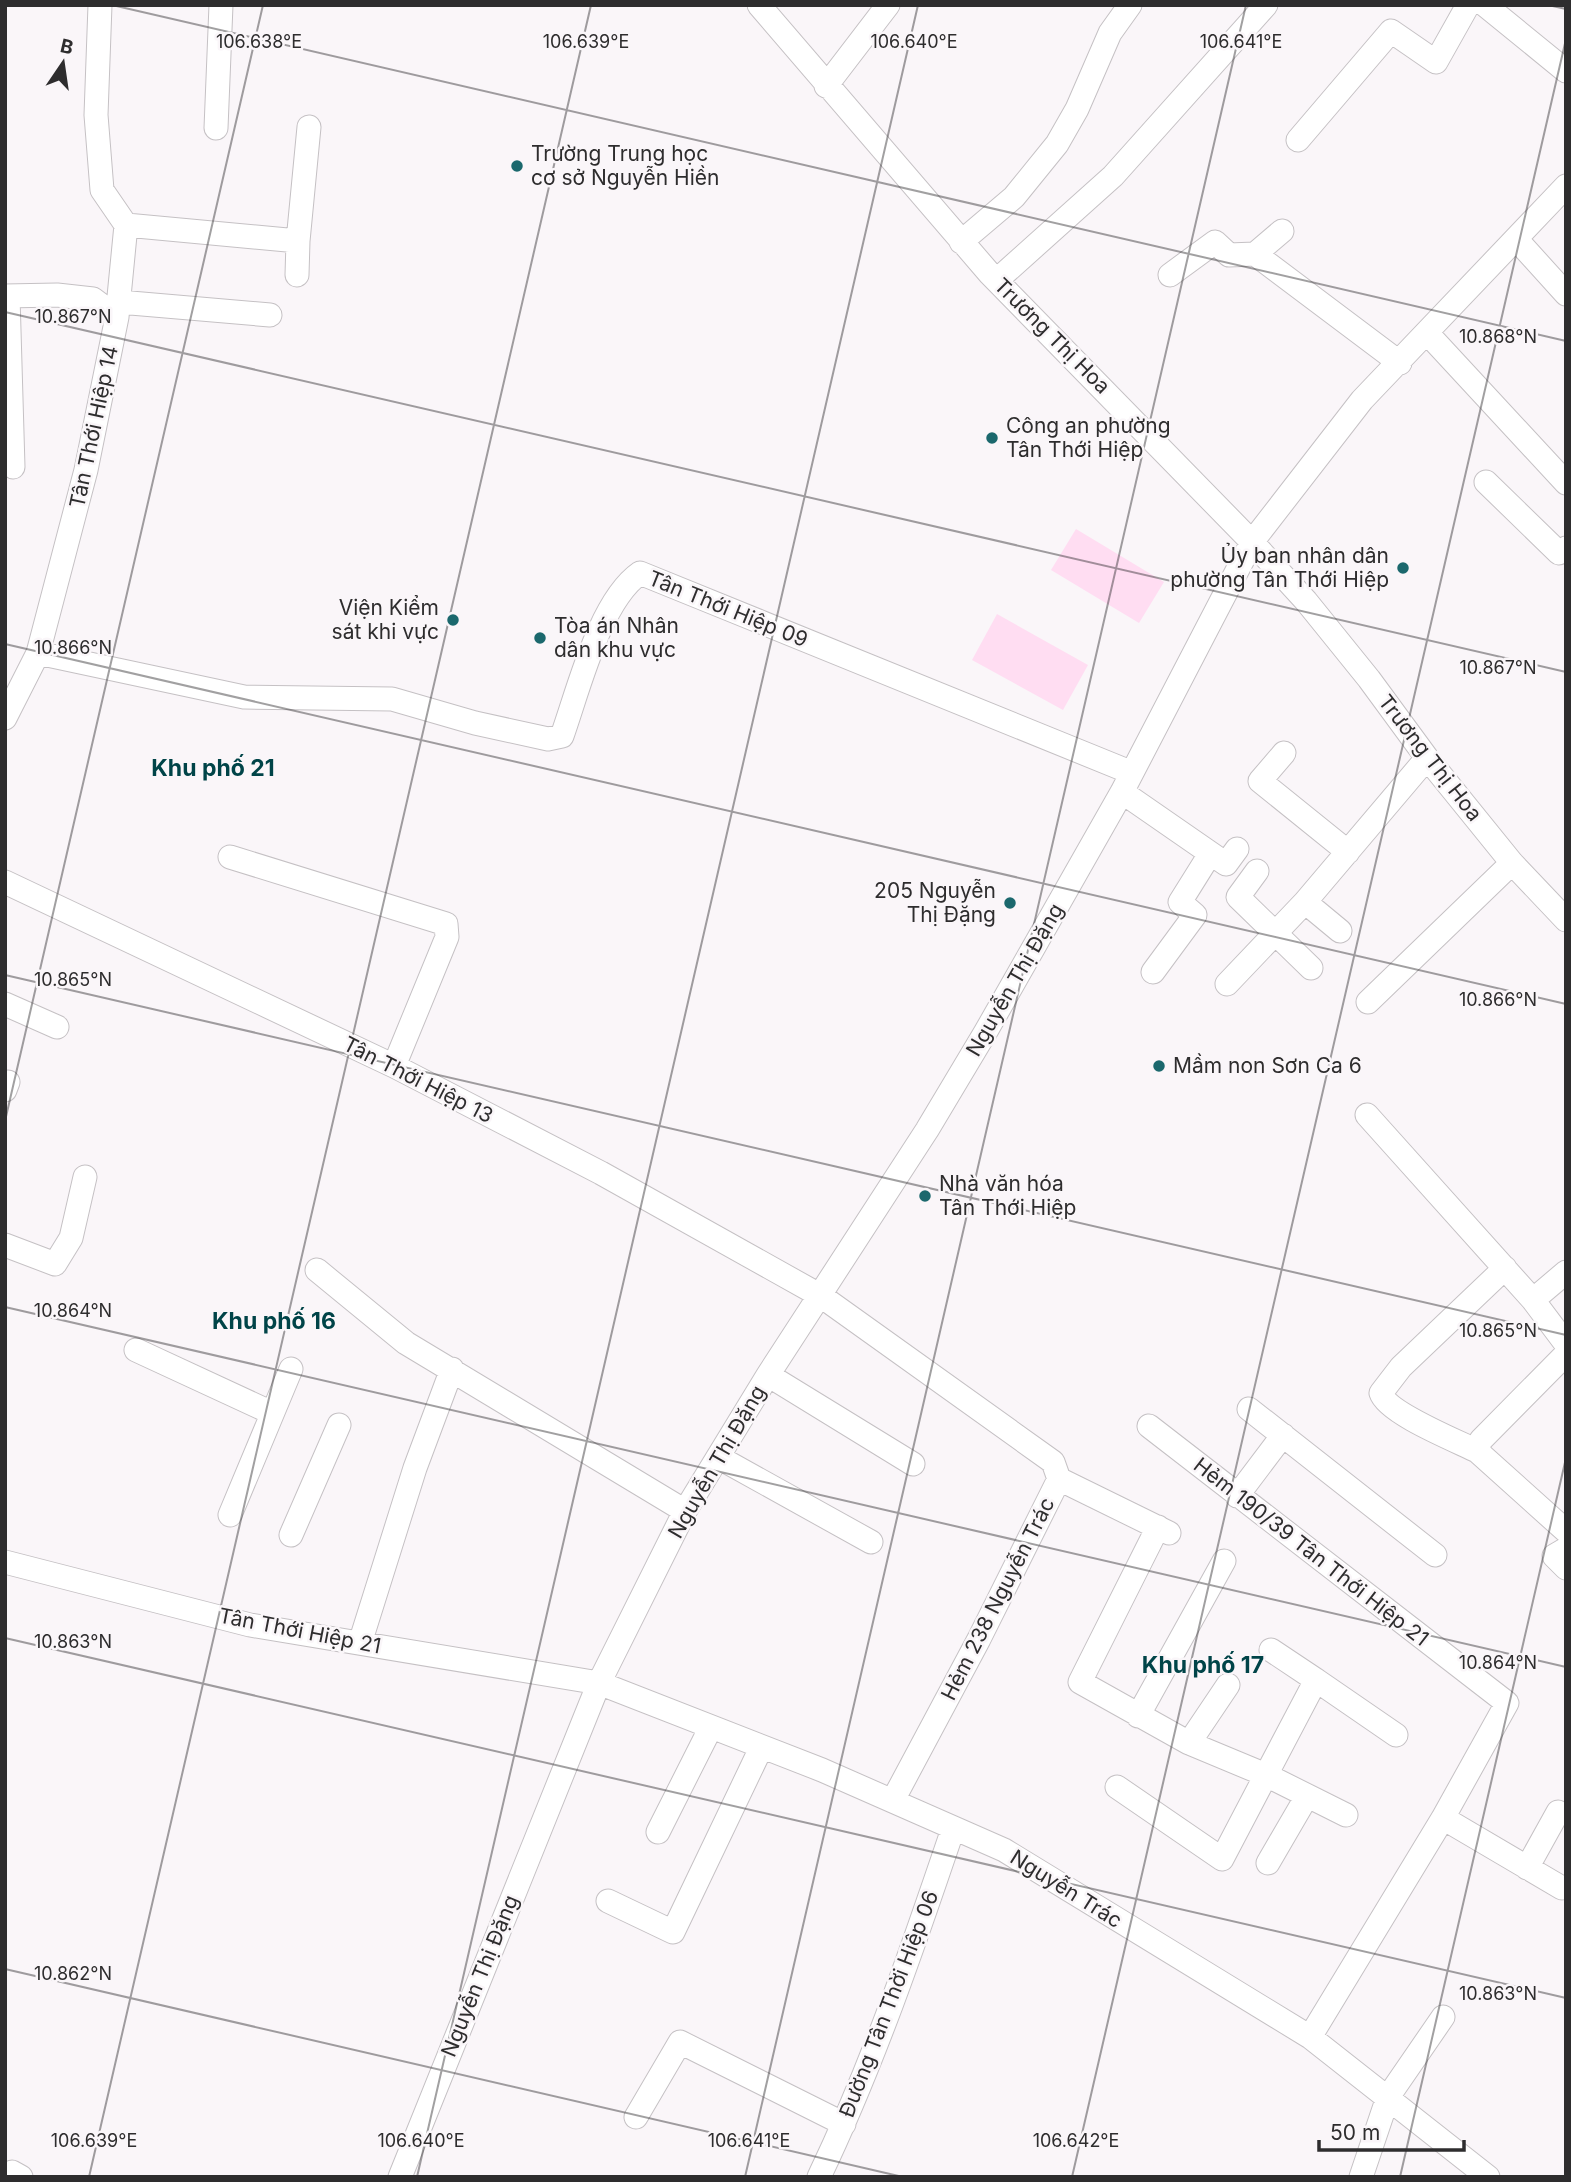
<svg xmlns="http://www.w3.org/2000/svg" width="1571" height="2182" viewBox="0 0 1571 2182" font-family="Inter,sans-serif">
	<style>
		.green { fill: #ffddf2 }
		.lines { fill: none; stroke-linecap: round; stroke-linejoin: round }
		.minor-casing { stroke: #c5c1c4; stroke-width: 25 }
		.minor { stroke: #fff; stroke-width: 23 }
		.ticks { fill: none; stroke: #2e2d2e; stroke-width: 2; stroke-opacity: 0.45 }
		.poi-dot { fill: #1b686d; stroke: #faf6f9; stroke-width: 2.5 }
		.labels { text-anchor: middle; stroke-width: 5; stroke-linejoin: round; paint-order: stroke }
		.poi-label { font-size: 21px; fill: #2e2d2e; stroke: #faf6f9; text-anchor: start }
		.street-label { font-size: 21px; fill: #2e2d2e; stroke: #faf6f9 }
		.neighbourhood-label { font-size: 23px; font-weight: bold; fill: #004448; stroke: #faf6f9 }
		.ticks-label { font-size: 18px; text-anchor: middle; fill: #2e2d2e; stroke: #faf6f9; stroke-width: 5; stroke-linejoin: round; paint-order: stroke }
	</style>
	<rect width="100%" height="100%" fill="#faf6f9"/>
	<!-- green -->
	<path class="green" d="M1076,529L1164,582L1139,623L1051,570Z
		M997,614L1088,665L1063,710L972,660Z"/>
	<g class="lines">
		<defs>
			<path id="minor" d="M759,5L990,274L1252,542L1306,601L1369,679L1427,758L1512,863L1566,920
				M1485,5L1566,71
				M826,86L888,5
				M216,128L221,5
				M1298,140L1391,31L1436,62L1468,5
				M126,225L298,241L309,127
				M1282,231L1255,254L1400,363
				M1517,240L1566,294
				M961,242L1014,197L1057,144L1077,109L1110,33L1130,5
				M297,275L298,241
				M1170,275L1215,242L1229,255L1255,254
				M997,280L1113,176L1266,5
				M5,296L57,295L93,299L117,317
				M8,296L13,467
				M119,302L270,315
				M1428,334L1566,483
				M1486,482L1559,553L1566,548
				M38,653L244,697L392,699L475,723L548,739L562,736C579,688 600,601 640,573L1130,772
				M5,718L38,653L86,470L117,317L126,225L102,190L96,115L100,5
				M1284,753L1260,781L1348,852
				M1122,792L1226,864L1237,849
				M230,857L446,924L447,937L394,1066
				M1257,871L1238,897L1311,968
				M5,882L394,1066L601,1173L821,1296L1053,1462L1059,1479L979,1639L893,1800
				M1340,931L1305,902L1427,758
				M1153,972L1195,915L1180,902L1210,854
				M1227,984L1305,902
				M1368,1002L1512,863
				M5,1004L57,1027
				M5,1090L8,1082
				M1367,1115L1533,1300L1566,1344
				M5,1245L55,1264L71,1238L85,1177
				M317,1270L406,1343L685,1511
				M1533,1300L1566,1272
				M136,1350L272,1413
				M1566,1354L1481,1440L1477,1451L1566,1531
				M768,1375L913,1464
				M1249,1409L1435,1555
				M1149,1426L1507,1703L1443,1818L1310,2037
				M1477,1451C1457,1441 1387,1413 1381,1393L1401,1367L1505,1268
				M718,1457L871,1542
				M1059,1479L1169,1533
				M1237,1496L1283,1435
				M230,1515L291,1369
				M1158,1527L1080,1682L1189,1743L1266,1775L1316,1680L1396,1735
				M291,1535L339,1425
				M1566,1549L1554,1556L1566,1568
				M5,1562L250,1625L599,1683L822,1770L1004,1850L1310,2037L1488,2177
				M360,1643L415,1468L452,1369
				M1271,1650L1316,1680
				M1138,1716L1224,1561
				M1189,1743L1228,1685
				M1117,1787L1222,1859L1266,1775L1346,1815
				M1443,1818L1562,1888
				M658,1832L711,1727
				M1268,1863L1307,1796
				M1527,1868L1558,1812
				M608,1901L673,1932L761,1748
				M636,2117L680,2042L844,2124
				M12,2172L21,2177
				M400,2177L599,1683L685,1511L768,1375L927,1130L985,1033L1122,792L1252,542L1362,400L1566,186
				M819,2177C873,2064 913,1947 953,1829
				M1361,2177L1388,2097L1443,2017"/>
		</defs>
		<!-- minor casing -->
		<use href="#minor" class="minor-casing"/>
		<!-- minor -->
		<use href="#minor" class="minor"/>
	</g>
	<!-- ticks -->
	<path class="ticks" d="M112,5L1566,341M1548,5L1566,9M5,312L1566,672M5,644L1566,1004M5,975L1566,1335M5,1121L263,5M5,1307L1566,1667M5,1638L1566,1998M5,1969L903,2177M89,2177L591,5M417,2177L918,5M745,2177L1246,5M1072,2177L1566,39M1400,2177L1566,1458"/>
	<!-- markers -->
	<g class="poi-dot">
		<circle cx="517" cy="166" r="7"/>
		<circle cx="992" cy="438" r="7"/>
		<circle cx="1403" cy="568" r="7"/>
		<circle cx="453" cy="620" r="7"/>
		<circle cx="540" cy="638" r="7"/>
		<circle cx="1010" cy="903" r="7"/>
		<circle cx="1159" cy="1066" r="7"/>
		<circle cx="925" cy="1196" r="7"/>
	</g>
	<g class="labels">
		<!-- poi labels -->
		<g class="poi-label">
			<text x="531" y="161">Trường Trung học<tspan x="531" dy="24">cơ sở Nguyễn Hiền</tspan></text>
			<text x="1006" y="433">Công an phường<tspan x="1006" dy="24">Tân Thới Hiệp</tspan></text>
			<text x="1389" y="563" text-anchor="end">Ủy ban nhân dân<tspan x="1389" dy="24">phường Tân Thới Hiệp</tspan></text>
			<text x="439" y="615" text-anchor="end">Viện Kiểm<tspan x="439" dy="24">sát khi vực</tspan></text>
			<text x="554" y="633">Tòa án Nhân<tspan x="554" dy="24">dân khu vực</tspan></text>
			<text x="996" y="898" text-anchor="end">205 Nguyễn<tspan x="996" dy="24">Thị Đặng</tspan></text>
			<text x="1173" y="1073">Mầm non Sơn Ca 6</text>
			<text x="939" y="1191">Nhà văn hóa<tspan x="939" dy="24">Tân Thới Hiệp</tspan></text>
		</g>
		<!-- street labels -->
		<g class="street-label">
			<text transform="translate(1052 336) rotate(45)" y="7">Trương Thị Hoa</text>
			<text transform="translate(94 427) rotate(-78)" y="7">Tân Thới Hiệp 14</text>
			<text transform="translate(728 609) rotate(22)" y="7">Tân Thới Hiệp 09</text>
			<text transform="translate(1430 758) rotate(52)" y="7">Trương Thị Hoa</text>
			<text transform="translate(1015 980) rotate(-60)" y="7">Nguyễn Thị Đặng</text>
			<text transform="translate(418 1080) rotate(27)" y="7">Tân Thới Hiệp 13</text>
			<text transform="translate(717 1462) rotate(-60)" y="7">Nguyễn Thị Đặng</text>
			<text transform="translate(1311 1552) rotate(38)" y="7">Hẻm 190/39 Tân Thới Hiệp 21</text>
			<text transform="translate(998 1599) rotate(-63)" y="7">Hẻm 238 Nguyễn Trác</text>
			<text transform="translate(300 1631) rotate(11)" y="7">Tân Thới Hiệp 21</text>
			<text transform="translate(1066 1889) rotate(32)" y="7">Nguyễn Trác</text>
			<text transform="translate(480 1976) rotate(-68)" y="7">Nguyễn Thị Đặng</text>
			<text transform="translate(889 2004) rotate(-69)" y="7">Đường Tân Thời Hiệp 06</text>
		</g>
		<!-- neighbourhood labels -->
		<g class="neighbourhood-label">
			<text x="213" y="776">Khu phố 21</text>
			<text x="274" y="1329">Khu phố 16</text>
			<text x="1203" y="1673">Khu phố 17</text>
		</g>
	</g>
	<g class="ticks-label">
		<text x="259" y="48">106.638°E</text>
		<text x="586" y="48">106.639°E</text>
		<text x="914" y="48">106.640°E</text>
		<text x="1241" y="48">106.641°E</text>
		<text x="73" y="323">10.867°N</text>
		<text x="1498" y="343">10.868°N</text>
		<text x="73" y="654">10.866°N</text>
		<text x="1498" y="674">10.867°N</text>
		<text x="73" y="986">10.865°N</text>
		<text x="1498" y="1006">10.866°N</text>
		<text x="73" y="1317">10.864°N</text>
		<text x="1498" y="1337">10.865°N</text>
		<text x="73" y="1648">10.863°N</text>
		<text x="1498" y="1669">10.864°N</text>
		<text x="73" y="1980">10.862°N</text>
		<text x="1498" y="2000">10.863°N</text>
		<text x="94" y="2147">106.639°E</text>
		<text x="421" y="2147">106.640°E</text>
		<text x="749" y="2147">106.641°E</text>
		<text x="1076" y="2147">106.642°E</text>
	</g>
	<!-- border -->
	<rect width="1571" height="2182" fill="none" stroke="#2e2d2e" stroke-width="14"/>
	<!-- north arrow -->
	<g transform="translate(63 63) rotate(13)" stroke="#faf6f9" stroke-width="5" paint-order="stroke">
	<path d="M0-5L12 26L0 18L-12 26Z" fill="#2e2d2e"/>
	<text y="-10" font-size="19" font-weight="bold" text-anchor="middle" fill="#2e2d2e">B</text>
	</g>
	<!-- scale -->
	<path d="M1319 2140v10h145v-10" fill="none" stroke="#2e2d2e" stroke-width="3.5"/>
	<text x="1330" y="2140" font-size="21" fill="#2e2d2e" stroke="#faf6f9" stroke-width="5" paint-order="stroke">50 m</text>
</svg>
